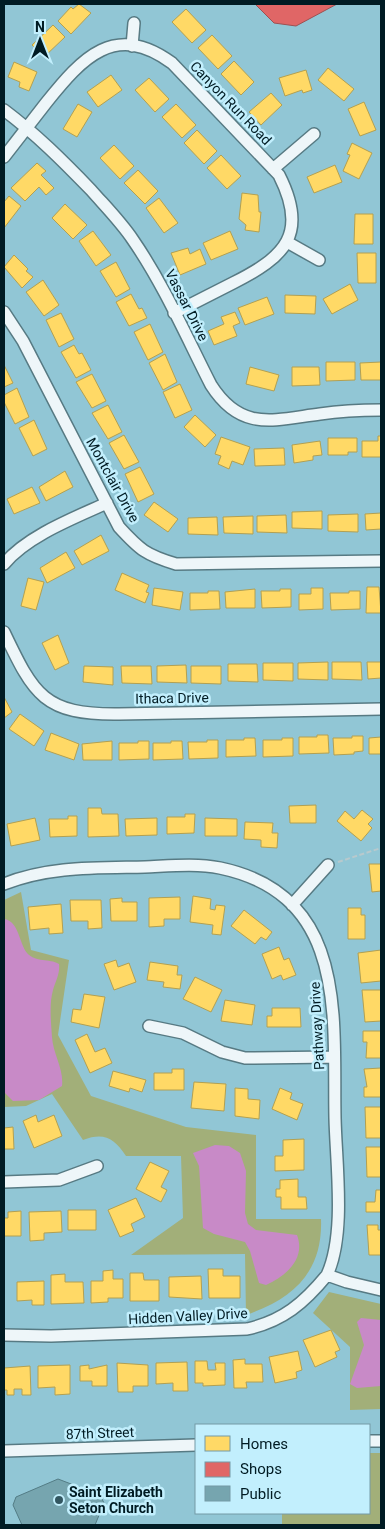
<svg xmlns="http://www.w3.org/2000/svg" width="385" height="1529" viewBox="0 0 385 1529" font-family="Roboto,sans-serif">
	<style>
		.green { fill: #a2af79 }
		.water { fill: #c88ac7 }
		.homes { fill: #ffd966; stroke: #b2a052 }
		.shops { fill: #e06666; stroke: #9d5052 }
		.public { fill: #76a5af; stroke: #537c85 }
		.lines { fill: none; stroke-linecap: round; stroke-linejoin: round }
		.street-casing { stroke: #577a83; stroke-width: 14 }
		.path { stroke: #b8c9cd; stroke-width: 2; stroke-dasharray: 5 2.5; stroke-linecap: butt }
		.street { stroke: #eef6f9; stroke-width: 11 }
		.poi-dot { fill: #335761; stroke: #c2effd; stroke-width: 2 }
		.labels { text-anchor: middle; stroke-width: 5; stroke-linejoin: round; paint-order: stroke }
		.street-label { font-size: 14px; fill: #001b23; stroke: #c2effd }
		.poi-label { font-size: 14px; font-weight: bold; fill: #001b23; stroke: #c2effd; text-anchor: start }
	</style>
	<rect width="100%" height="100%" fill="#91c6d5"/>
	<!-- green -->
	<path class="green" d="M21,892L31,950L69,960L58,1035L91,1096L186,1127L256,1135V1219H321C323,1272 293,1299 246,1315L245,1254L131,1255L183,1218L181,1156H126C114,1138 104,1132 83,1140L52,1094L26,1106L4,1107V900Z
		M329,1292L381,1304V1409L350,1410V1347L313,1313Z
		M369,1453H381V1525H282V1513H369Z"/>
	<!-- water -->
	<path class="water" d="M4,919C19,921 19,943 27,953C36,963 49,958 59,964C60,974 56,980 53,990C49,1004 51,1022 52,1037C53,1054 64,1069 62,1086L39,1100L13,1101L4,1092Z
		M215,1145L229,1146L240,1153L246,1171L245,1213L248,1224L256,1230L297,1235C306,1259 286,1276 266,1285L259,1283L250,1251L245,1242L214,1234L203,1228L199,1166L193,1153Z
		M361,1318L381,1320V1386L357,1388L350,1384L364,1345L357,1322Z"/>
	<!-- homes -->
	<path class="homes" d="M79,4L91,13L71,34L58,21L71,7L73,9Z
		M186,9L206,30L192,43L172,22Z
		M53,25L65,37L44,57L32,45Z
		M212,35L232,56L218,69L198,48Z
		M234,61L254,82L241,95L221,74Z
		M14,62L37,72L29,91L19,87L20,82L8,77Z
		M328,68L354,89L344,101L318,80Z
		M306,70L312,90L303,93L302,90L285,96L279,78Z
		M111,75L122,90L98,107L87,92Z
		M149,78L169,99L155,112L135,90Z
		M271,93L282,105L261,125L249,112Z
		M364,102L376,130L360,136L348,109Z
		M78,104L92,112L77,137L63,129Z
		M176,104L196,125L182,138L162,117Z
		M197,130L217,151L204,164L184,143Z
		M352,143L372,153L359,179L343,171L350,155L347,154Z
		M114,145L134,166L120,179L100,158Z
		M221,155L241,176L227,189L207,168Z
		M37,163L46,171L41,175L54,188L46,195L39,187L25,201L11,188Z
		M335,165L342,182L314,193L307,177Z
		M138,170L158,191L145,204L124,183Z
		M242,193L258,195L259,212H261L259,232L245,230L246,225L239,219Z
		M9,196L21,206L4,228V202Z
		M159,198L178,223L164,233L146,208Z
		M65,204L87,225L73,239L52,218Z
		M355,214H373V244H354Z
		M93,231L111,255L96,266L79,241Z
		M230,231L238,249L211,260L203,243Z
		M188,248L190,254L200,249L206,264L180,275L171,253Z
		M357,253H376V283H358Z
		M14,255L28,269L26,271L33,277L22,288L4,267Z
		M116,262L130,289L116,297L100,271Z
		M43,280L59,305L44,316L26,292Z
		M350,284L358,300L332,314L323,299Z
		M131,294L139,309L142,308L147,318L129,326L116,302Z
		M285,295L316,296L315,314L285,313Z
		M267,297L274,314L245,325L238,308Z
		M235,312L240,323L233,326L237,336L214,345L208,331L224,324L221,317Z
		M61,313L74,339L59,347L46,320Z
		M150,324L163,352L148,360L134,332Z
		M74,345L79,354L82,353L91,370L76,378L61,352Z
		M165,354L177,382L163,390L149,363Z
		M326,362H355V380L326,381Z
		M381,362V380H361L360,363Z
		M4,365L13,383L4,387Z
		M250,367L279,375L274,391L246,384Z
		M292,367H319L320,385L292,386Z
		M92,374L106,401L92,408L76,382Z
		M180,384L192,410L175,418L163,392Z
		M17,388L29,417L15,424L4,402V395Z
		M108,405L122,432L108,439L92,413Z
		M195,415L216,435L205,447L184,427Z
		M34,420L47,449L33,456L19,428Z
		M124,435L139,462L124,469L109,443Z
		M378,436H381V457H362V441H378Z
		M221,437L250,447L243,465L232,461L229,469L218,464L221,456L215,454Z
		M328,438H357V452H348V455H328Z
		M320,441L322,455L313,456V460L294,463L292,445Z
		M284,448L285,465L255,466L254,449Z
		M140,467L154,494L138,502L125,474Z
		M65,471L73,487L46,501L39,487Z
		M32,487L40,503L14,514L7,499Z
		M154,502L178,519L168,532L144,515Z
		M322,511V529L292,528V512Z
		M381,513V529L366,530L365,514Z
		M358,514V532L328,531V515Z
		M286,515L287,533L257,532V516Z
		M253,516V534L224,533L223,517Z
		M217,517L218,535L188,534V518Z
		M101,535L109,551L82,565L74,551Z
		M66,552L75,568L47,583L40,568Z
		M122,573L149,585L146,592L149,593L145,603L115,590Z
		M28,578L44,582L36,610L21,606Z
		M367,587H379L381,613H366Z
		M154,588L183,592L180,610L152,605Z
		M311,588H323V609L299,610V594H311Z
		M255,589V608H226L225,592Z
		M280,589H291V607L262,608L261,591H280Z
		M208,591H219L220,609L190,610V593H208Z
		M349,591H360V609L331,610L330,593H349Z
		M58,635L69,663L55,670L42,643Z
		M328,662V680L298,679V663Z
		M332,662H361L362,680L332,679Z
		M367,662H381V678L368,679Z
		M263,663H293V681L263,680Z
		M228,664H257L258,682L228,681Z
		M186,665L187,683L157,682V666Z
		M84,666L113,667V685L83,682Z
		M121,666H151L152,684L122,683Z
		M191,666H221V684L191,683Z
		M4,697L12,712L4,718Z
		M20,714L44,731L34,746L9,729Z
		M51,733L79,744L74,760L45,750Z
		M317,735H328L329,753L299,754V737H317Z
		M352,736H363V751L354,752V754L334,755L333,738H352Z
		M381,737V754H369V738Z
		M244,738H255L256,756L226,757V740H244Z
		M282,738H293V756L263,757V740H282Z
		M207,740H218V758L189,759L188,742H207Z
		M112,741V760H83L82,744Z
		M138,741H149V759L119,760V743H138Z
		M171,741H182L183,759L153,760V743H171Z
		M316,805V823H290L289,806Z
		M88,808H101L102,814H118L119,836L88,837Z
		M362,810L373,819L368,824L372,828L361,841L337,821L345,811L354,819Z
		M185,814H195L194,833L167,834V817H185Z
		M68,816H77V836L50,837L49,819H68Z
		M35,818L40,840L11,846L7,824Z
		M157,818V835L126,836L125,819Z
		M205,818L237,819V836H205Z
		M245,822L273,823L272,833H278L277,848L261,847V840L244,839Z
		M369,864H381V891L372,892Z
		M193,896L211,899L210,909L215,910L216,905L225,906L221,935L212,934L213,925L190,922Z
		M180,897V919H164V926L149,927V898Z
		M122,898V902H137V921H111L110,899Z
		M70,900H101L102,928L88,929V921H71Z
		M61,904L63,933L49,934V928L30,930L28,907Z
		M348,908H361V915H365V939H348Z
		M244,910L272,932L266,940L261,937L255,944L231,926Z
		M279,947L284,960L289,958L296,975L283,980L281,975L272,979L262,954Z
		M381,950V981L361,983L358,953Z
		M116,960L118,967L129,963L136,982L114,990L104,964Z
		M150,962L178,966L177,975H182L180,989L163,987L164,982L147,980Z
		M195,977L222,990L211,1012L183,999Z
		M362,990H381V1021L365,1022Z
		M84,994L105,997L99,1028L71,1022L73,1009L81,1010Z
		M225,1000L255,1005L252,1025L221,1021Z
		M272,1008H300L301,1027H267V1016H272Z
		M363,1031H381V1058H366L367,1042H363Z
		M87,1034L95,1052L105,1048L112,1063L90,1073L75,1040Z
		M381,1068V1097H364V1087H367L364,1069Z
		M172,1069H184V1090H154V1073H172Z
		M113,1071L146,1080L142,1092L130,1088L129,1092L109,1086Z
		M194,1082L226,1084L224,1111L191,1108Z
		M235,1088L248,1089V1099L260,1100L259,1119L235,1116Z
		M280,1088L292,1093L290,1099L303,1104L297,1120L272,1109Z
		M365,1107H381V1138H366Z
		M36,1115L38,1122L54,1115L62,1136L34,1148L23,1121Z
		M13,1127L14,1149H4V1128Z
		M304,1139V1170L275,1171V1156H283V1140Z
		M366,1147H381V1177H367Z
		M150,1162L169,1171L161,1187L167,1190L161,1202L136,1189Z
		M298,1179V1197H306L307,1209H281V1197H276V1189H280V1180Z
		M376,1190H381V1212H366V1202H375Z
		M136,1198L145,1217L131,1224L134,1231L120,1237L108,1210Z
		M68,1210H96V1230H68Z
		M21,1211V1236H4V1218H8V1212Z
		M61,1211L62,1232L44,1233V1240L30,1241L29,1212Z
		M367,1225H378V1230H381V1255H369Z
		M208,1269H223V1276H240V1298H209Z
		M113,1270V1279H123V1298H108V1302L91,1303V1281H103V1271Z
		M130,1273H143L144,1280H159V1301H130Z
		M65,1274V1282H83L84,1303L51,1304V1275Z
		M201,1276L202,1299L169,1297V1277Z
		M44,1281V1305H32V1300L17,1301V1282Z
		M331,1330L340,1350L335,1352L337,1357L315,1367L303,1340Z
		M298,1351L302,1370L296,1372L297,1378L275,1383L269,1357Z
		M245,1359V1364H262L263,1382H246L247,1388H234L233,1360Z
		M195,1361H207L208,1370H216L215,1363H225V1385L203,1386V1383H195Z
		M187,1362L188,1391H173V1383L156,1384V1363Z
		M117,1363L148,1365V1386H133V1392H118Z
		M70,1365V1394L55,1395V1387L38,1388V1366Z
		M89,1365V1369L107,1365V1386H92V1381H80V1366Z
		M30,1366L31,1395H22V1389H14V1395H7V1390H4V1368Z"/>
	<!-- shops -->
	<path class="shops" d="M255,4H337L296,26L274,23Z"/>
	<!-- public -->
	<path class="public" d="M58,1479L100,1495L104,1503L95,1525H22L13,1505L16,1497Z"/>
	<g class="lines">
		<defs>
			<path id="street" d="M132,46L134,23
				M4,110C36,134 63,161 91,190C105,206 121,222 133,240C164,285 186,336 211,385C241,432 273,420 320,414C340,411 361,410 381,410
				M4,157C18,139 32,121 46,103C82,58 115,21 172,63L279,175C309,234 285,257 233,283C213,293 194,303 174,313
				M273,169L314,134
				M287,242L319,260
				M4,312L23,341L119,527C140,550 146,555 176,564L381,561
				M4,564C27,536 74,518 107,503
				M4,632C34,695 44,715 119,714L381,709
				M4,884C49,866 96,868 145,867C169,866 196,863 220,868C349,895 333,1018 335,1118C336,1164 346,1234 327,1275
				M292,905L328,865
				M149,1026L183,1033L222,1052L245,1058L334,1057
				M4,1182L59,1180L97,1166
				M4,1335L51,1336L247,1329C283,1321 304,1303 327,1275L347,1282L381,1290
				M369,1441H381
				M4,1451L196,1445"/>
		</defs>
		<!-- street casing -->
		<use href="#street" class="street-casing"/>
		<!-- path -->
		<path class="path" d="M338,862L381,848"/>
		<!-- street -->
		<use href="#street" class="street"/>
	</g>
	<!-- markers -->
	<circle class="poi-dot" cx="59" cy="1500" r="5"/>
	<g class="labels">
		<!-- street labels -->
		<g class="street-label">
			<text transform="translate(231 103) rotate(46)" y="5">Canyon Run Road</text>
			<text transform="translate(187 305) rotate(63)" y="5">Vassar Drive</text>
			<text transform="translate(113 480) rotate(61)" y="5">Montclair Drive</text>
			<text transform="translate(172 698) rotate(-1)" y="5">Ithaca Drive</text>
			<text transform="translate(317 1026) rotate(-93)" y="5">Pathway Drive</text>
			<text transform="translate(188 1316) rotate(-3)" y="5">Hidden Valley Drive</text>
			<text transform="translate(100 1433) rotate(-2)" y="5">87th Street</text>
		</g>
		<!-- poi labels -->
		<g class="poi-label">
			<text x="69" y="1497">Saint Elizabeth<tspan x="69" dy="16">Seton Church</tspan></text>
		</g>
	</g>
	<!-- border -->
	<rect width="385" height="1529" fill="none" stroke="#001b23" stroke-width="10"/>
	<!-- legend -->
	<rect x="195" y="1424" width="175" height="90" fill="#c2effd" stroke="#749aa6"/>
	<rect x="205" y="1436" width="25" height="15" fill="#ffd966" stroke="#749aa6"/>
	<text x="240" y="1449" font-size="15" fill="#001b23">Homes</text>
	<rect x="205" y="1462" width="25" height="15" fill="#e06666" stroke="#749aa6"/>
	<text x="240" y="1474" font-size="15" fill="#001b23">Shops</text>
	<rect x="205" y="1486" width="25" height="15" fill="#76a5af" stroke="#749aa6"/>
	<text x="240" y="1499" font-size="15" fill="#001b23">Public</text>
	<!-- north arrow -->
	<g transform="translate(40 40)" stroke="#c2effd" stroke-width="4" paint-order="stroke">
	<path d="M0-4L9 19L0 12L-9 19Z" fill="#001b23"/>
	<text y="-8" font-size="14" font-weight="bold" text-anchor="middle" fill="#001b23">N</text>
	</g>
</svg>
